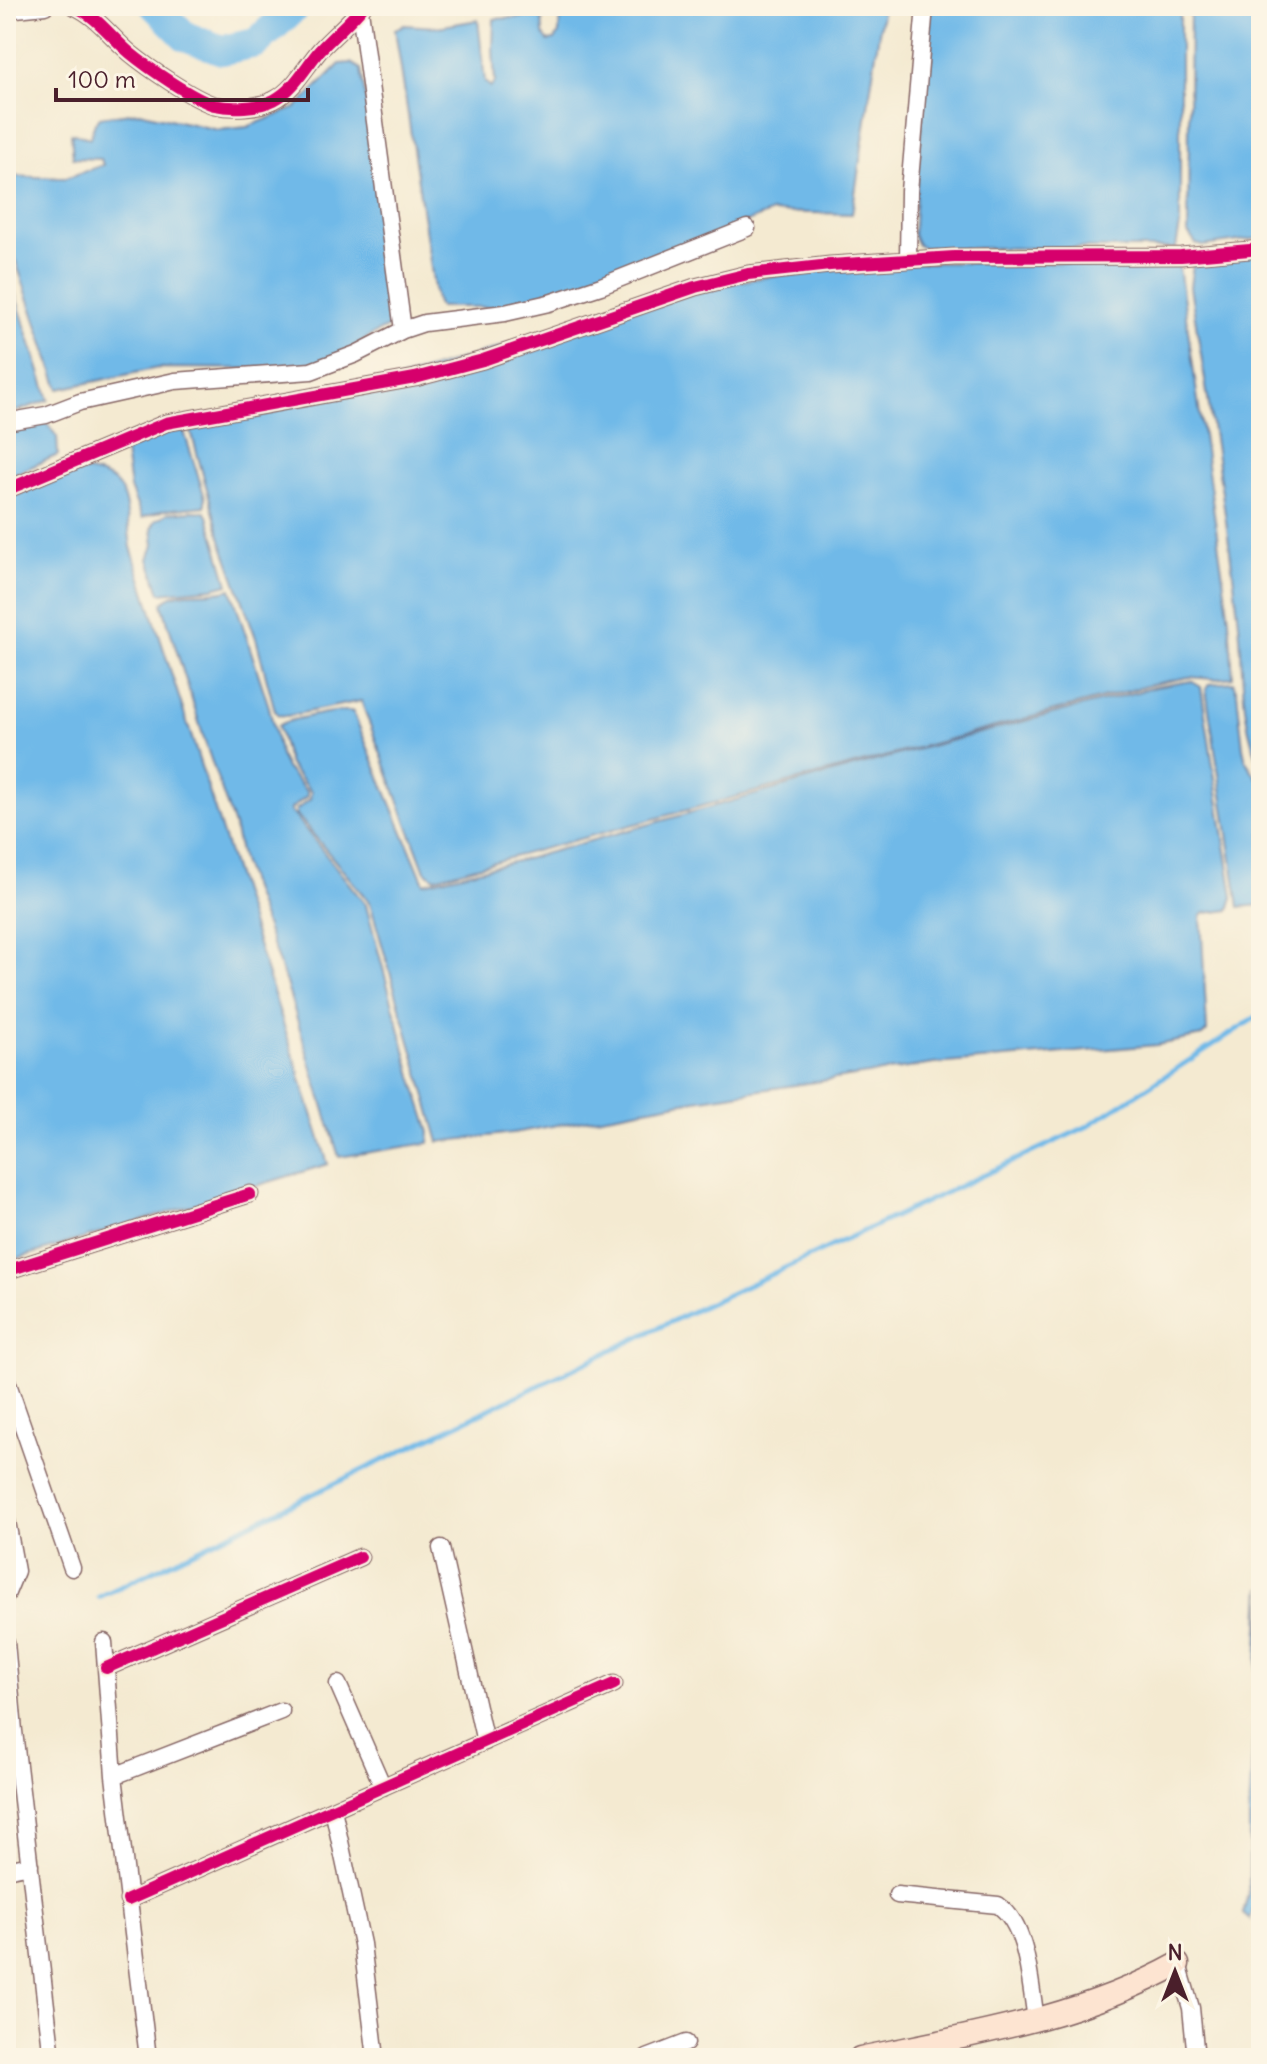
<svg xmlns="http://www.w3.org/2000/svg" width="1267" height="2064" viewBox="0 0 1267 2064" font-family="Delius,sans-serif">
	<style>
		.water { fill: #6fb9e8; stroke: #5c6c8a; stroke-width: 2 }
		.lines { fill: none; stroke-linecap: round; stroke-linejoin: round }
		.stream { stroke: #6fb9e8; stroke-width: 5 }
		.river { stroke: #6fb9e8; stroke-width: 30 }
		.minor-casing { stroke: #866665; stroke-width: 19 }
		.secondary-casing { stroke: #866665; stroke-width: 25 }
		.minor { stroke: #fff; stroke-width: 16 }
		.secondary { stroke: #fde4d1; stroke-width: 22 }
		.cycleway-casing { stroke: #fcf5e5; stroke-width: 17 }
		.cycleway { stroke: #d6006c; stroke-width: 12 }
	</style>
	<rect width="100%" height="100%" fill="#fcf5e5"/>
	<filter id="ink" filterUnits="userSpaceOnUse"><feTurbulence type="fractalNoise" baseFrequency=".0125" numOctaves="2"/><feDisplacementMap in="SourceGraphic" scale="16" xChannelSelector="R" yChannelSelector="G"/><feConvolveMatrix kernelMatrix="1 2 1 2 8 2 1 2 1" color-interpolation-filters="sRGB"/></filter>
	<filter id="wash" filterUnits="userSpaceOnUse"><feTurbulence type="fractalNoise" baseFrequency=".006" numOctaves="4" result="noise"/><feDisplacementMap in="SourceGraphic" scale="32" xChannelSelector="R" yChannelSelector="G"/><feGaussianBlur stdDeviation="1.8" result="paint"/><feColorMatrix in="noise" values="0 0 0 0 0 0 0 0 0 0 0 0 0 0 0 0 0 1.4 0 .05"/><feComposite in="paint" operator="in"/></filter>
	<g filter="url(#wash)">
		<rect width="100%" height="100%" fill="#f4ead1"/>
		<!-- water -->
		<path class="water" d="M584,6H601L609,18L616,21L623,14L626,6H883L852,214L772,212L606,277L527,303L503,307H439L436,301L395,29L404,25L437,27L478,20L485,82L491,87L495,82L493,50L494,19L542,16L543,34L548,41L555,40L559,33L560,13L567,8Z
			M930,6H1180V225L1176,248H924L918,245L913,235Z
			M1190,6H1261V238L1203,246L1196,244L1188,233Z
			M351,63L361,69L400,321L372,335L337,359L275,369L158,368L59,389L6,232V176L66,178L103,165L101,159L73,158L71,133L90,138L95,123L100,117L139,112L218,130L247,127L296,108L340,64Z
			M1261,250V765C1239,724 1244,661 1238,614C1225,505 1208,396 1190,287L1193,264L1200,259Z
			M1176,262L1179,267L1229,619L1233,677L1215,679L1189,677L1154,684L435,878L425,871L361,701L287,716L279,715L275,711L256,638L222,543L190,428L192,423L370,388L664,295L846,263Z
			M6,266L49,400L6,415Z
			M47,423L57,437L58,455L6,478V427Z
			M182,425L205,498V506L164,510L142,518L130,488L124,445Z
			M63,469C130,474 123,487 131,547L328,1164L6,1262V489Z
			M193,511L205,512L208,516L228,584L213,588L160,593L149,559L154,545L152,528L155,521L168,513Z
			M231,589L269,707L280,756L286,768L307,792V796L290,810L366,905L412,1076L430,1132L429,1143L339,1157L286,983L242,861L234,826L207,748L162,604C173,586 211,597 231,589Z
			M1191,681L1201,687L1233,897L1229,910L1205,913L1201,916L1207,1031L1202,1036L1157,1045L934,1064L695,1100L513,1133L439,1142L370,903L296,814V810L310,799L311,792L289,765L278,726C284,720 344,708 353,712L424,883L529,858L900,754L1155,687Z
			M1233,682L1237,692L1243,748L1246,761L1261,784V905L1239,907L1206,690L1209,684Z
			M1261,1587V1885L1250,1920L1243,1914L1249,1889V1815Z"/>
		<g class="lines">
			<!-- stream -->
			<path class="stream" d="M99,1597L691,1312L1086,1127L1261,1014"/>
			<!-- river -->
			<path class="river" d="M155,6L185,36L222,50L256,43L296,6"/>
		</g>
	</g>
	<g filter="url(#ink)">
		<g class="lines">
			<defs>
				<path id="minor" d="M74,6C97,16 111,37 130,53C147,67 193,99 214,105C231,109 258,108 274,100C294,90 306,66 320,50C334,35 350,22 363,6
					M6,10L45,6
					M908,259L909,191L925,6
					M403,330L424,323L505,313L549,303L601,286L747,228
					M6,422L46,415L80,402L175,381L311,371L356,354L403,330L360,10
					M6,490L166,423L415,378L483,360L695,287L748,274L830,265L954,257L1181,256L1261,249
					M6,1271L250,1194
					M6,1378L72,1568
					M6,1516L16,1571L6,1595
					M441,1548L485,1742
					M6,1642L14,1731L52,2058
					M104,1642L114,1776L148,2058
					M106,1668L360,1557
					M338,1684L383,1787
					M114,1776L281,1711
					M333,1809L362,1944L376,2058
					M6,1870L30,1865
					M897,1895L998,1905C1028,1925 1030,1985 1036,2019
					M128,1900L614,1684
					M1178,1964L1191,2008L1196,2058
					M647,2058L686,2043"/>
				<path id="secondary" d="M860,2058C967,2036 1081,2018 1178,1964"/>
			</defs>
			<!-- minor casing -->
			<use href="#minor" class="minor-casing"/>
			<!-- secondary casing -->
			<use href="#secondary" class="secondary-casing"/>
			<!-- minor -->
			<use href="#minor" class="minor"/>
			<!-- secondary -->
			<use href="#secondary" class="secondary"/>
			<defs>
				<path id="cycleway" d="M74,6C97,16 111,37 130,53C147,67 193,99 214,105C231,109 258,108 274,100C294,90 306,66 320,50C334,35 350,22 363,6
					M6,490L166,423L415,378L483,360L695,287L748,274L830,265L954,257L1181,256L1261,249
					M6,1271L250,1194
					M106,1668L360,1557
					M128,1900L614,1684"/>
			</defs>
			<!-- cycleway casing -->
			<use href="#cycleway" class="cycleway-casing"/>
			<!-- cycleway -->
			<use href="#cycleway" class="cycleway"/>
		</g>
	</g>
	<!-- margin -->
	<rect width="1267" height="2064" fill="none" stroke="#fcf5e5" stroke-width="32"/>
	<!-- north arrow -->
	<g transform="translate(1175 1972)" stroke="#fcf5e5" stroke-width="6" paint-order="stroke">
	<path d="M0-6L14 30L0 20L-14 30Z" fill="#4a1f2b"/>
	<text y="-12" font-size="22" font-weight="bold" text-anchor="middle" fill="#4a1f2b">N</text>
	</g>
	<!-- scale -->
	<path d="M56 88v12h252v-12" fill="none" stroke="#4a1f2b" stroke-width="4"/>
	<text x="68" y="88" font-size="24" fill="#4a1f2b" stroke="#fcf5e5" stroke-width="6" paint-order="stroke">100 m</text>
</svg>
